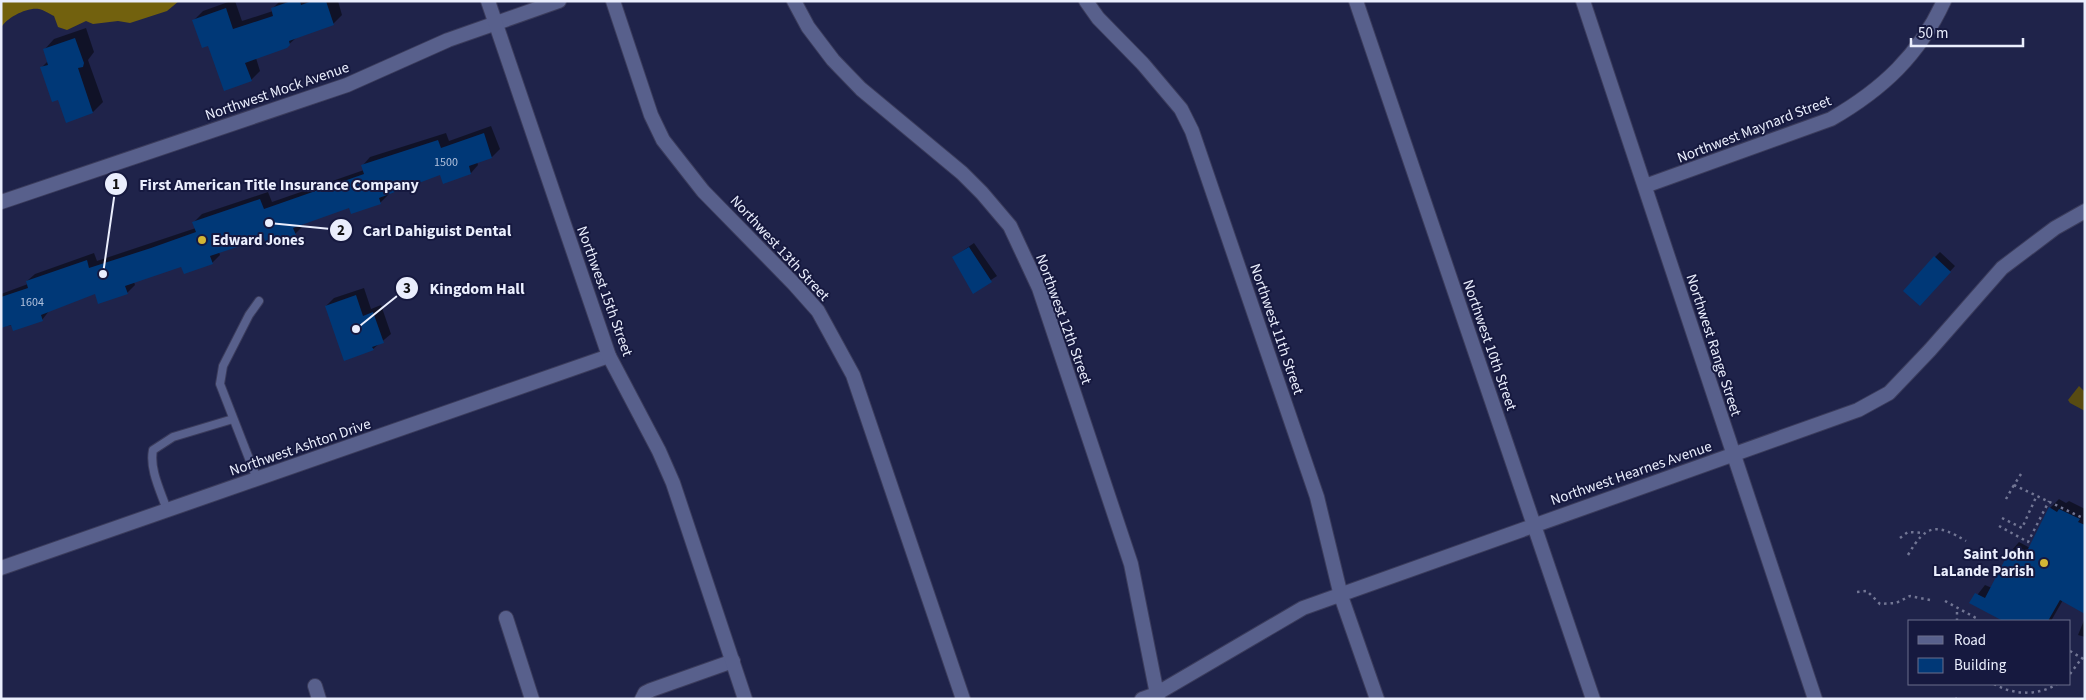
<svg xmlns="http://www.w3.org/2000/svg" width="2086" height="700" viewBox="0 0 2086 700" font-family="'Source Sans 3',sans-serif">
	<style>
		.green { fill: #584b12 }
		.forest { fill: #72610e }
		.shadow { fill: #0007 }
		.building { fill: #003877 }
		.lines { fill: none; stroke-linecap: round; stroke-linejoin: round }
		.service-casing { stroke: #3b3c5c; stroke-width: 10 }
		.minor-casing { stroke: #3b3c5c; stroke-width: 16 }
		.tertiary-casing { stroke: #3b3c5c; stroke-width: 16 }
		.path { stroke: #727694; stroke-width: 2.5; stroke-dasharray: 2.5 4; stroke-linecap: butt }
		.service { stroke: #58608c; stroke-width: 8 }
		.minor { stroke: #58608c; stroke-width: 14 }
		.tertiary { stroke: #58608c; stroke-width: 14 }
		.poi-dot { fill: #d3b635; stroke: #16193f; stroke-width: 2 }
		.labels { text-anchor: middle; stroke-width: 4; stroke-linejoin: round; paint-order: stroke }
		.number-label { font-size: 12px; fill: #b0c0dc }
		.street-label { font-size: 15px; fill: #eaeefd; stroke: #16193f }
		.poi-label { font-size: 15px; font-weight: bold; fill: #eaeefd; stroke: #16193f; text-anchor: start }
		.leader { fill: none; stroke: #eaeefd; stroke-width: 2 }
		.callout-dot { fill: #eaeefd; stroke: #16193f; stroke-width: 2 }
		.mark-label { font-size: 15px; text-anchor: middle; font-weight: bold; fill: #111 }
		.callout-label { font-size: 16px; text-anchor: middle; font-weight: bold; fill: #eaeefd; stroke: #16193f; stroke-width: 4; stroke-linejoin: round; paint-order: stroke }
	</style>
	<rect width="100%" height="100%" fill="#1f234a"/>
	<!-- green -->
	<path class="green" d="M2079,386L2085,392V411L2070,403L2068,400Z"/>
	<!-- forest -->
	<path class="forest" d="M1,1H179L167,11L130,23L118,21L93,24L86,21L67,30L58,27L54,16C50,14 44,10 39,9C27,7 6,18 1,28Z"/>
	<!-- shadow -->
	<path class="shadow" d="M231,1H235L242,21L273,11L272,9L280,1H338L342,15L333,24L297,37L286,47L256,58L260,71L251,80L209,45L194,20L203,11Z
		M86,28L94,52L88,60L103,102L93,112L59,98L41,68L48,61L44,50L54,39Z
		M491,126L500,149L492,157L477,162L478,165L471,173L441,174L387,193L388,195L380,203L350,206L302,223L303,226L295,234L265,236L219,252L220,255L212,263L182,265L134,282L135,285L127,293H95L49,311L42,320L1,327V294L28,284L27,281L35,274L94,253L97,261L196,228L194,222L202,214L268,192L272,202L364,170L363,165L370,157L446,133L449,141Z
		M974,243L997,276L973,292L954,257Z
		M1940,252L1955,266L1924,300L1935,257Z
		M364,288L371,309L381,305L391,334L373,349L326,306L334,298Z
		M2059,499L2066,503L2069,501L2085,509V575L2063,600L2051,621H2005L1971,603L1985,585L1992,588L2011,551L2019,542L2030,548L2050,508Z
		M2085,618V637L2078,635Z"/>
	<!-- building -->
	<path class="building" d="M291,1H300L301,5L312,1H326L334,25L289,41L290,45L287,48L245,63L252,81L224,91L208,46L202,48L192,20L226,8L233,29L273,16L271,8Z
		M75,38L84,63L83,67L78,68L93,113L66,123L58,100L52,102L40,67L48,65L43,49Z
		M484,133L492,158L469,166L471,174L443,184L440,175L379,198L381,204L351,214L349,208L293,228L296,235L267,246L264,238L210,256L213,264L184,274L181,267L125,286L128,294L98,304L95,294L41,315L43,321L13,331L11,325L1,328V297L28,288L26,281L87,260L89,268L151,248L196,232L192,222L260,199L264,209L364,174L361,165L438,140L441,148Z
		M969,247L992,282L973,294L952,257Z
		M1934,256L1951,272L1920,306L1903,291Z
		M356,295L363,316L373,312L384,343L372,347L374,350L344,361L325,306Z
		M2049,507L2057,512L2059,509L2080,519L2078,522L2085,525V614L2060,600L2048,621H2003L1969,603L1975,593L1985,598L2010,550L2024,557Z"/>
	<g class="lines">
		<defs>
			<path id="service" d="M257,479L220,384L223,366L249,315L259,301
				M167,510C161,492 149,469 153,450L173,437L233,419"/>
			<path id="minor" d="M613,1L651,115L663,140L703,191L794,284L818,311L853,375L963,699
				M794,1L808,27L833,60L861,89L962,173L982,193L1010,226L1039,288L1131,564L1158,699
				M1086,1L1098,18L1143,64L1181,109L1192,131L1317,497L1341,596L1377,699
				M1356,1L1593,699
				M1583,1L1815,699
				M1645,186L1831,119C1883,89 1919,55 1944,1
				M1,202L347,85L448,40L559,1
				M1,568L609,356
				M506,618L532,699
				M315,686L319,699
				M642,699L645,693L651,690L733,661
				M1142,699L1156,694L1303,608L1858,410L1889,393L1930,350L2002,268L2055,228L2085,211"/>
			<path id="tertiary" d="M488,1L609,356L659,451L673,483L745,699"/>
		</defs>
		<!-- service casing -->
		<use href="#service" class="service-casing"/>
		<!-- minor casing -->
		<use href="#minor" class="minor-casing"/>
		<!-- tertiary casing -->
		<use href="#tertiary" class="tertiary-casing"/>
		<!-- path -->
		<path class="path" d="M2021,474L2014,485L2085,519
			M2006,499L2014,485
			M2002,518L2022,528L2037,495
			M1999,526L2028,542L2049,501
			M1900,538L1908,532L1924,533
			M1908,555C1926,524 1936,523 1966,541
			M1857,592L1867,591L1880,604L1896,603L1910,596L1930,600
			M1945,601L1976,618L1975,621
			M1957,621V608
			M2070,651L2085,660
			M2070,674L2082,658
			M1994,684C2013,695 2038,696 2057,684
			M1956,699L1957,698"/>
		<!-- service -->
		<use href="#service" class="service"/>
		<!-- minor -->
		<use href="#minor" class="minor"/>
		<!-- tertiary -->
		<use href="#tertiary" class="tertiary"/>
	</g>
	<!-- markers -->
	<g class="poi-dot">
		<circle cx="202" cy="240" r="5"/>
		<circle cx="2044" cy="563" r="5"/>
	</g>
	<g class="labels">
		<!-- number labels -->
		<g class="number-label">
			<text x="446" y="166">1500</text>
			<text x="32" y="306">1604</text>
		</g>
		<!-- street labels -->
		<g class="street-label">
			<text transform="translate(277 91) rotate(-19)" y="5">Northwest Mock Avenue</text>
			<text transform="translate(1754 129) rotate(-21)" y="5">Northwest Maynard Street</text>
			<text transform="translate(780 248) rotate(47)" y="5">Northwest 13th Street</text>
			<text transform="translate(605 291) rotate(70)" y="5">Northwest 15th Street</text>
			<text transform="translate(1064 319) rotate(70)" y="5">Northwest 12th Street</text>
			<text transform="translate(1277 329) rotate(71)" y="5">Northwest 11th Street</text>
			<text transform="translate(1490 345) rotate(71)" y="5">Northwest 10th Street</text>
			<text transform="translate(1714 345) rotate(72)" y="5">Northwest Range Street</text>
			<text transform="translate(300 447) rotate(-19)" y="5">Northwest Ashton Drive</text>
			<text transform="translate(1631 473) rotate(-19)" y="5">Northwest Hearnes Avenue</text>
		</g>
		<!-- poi labels -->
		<g class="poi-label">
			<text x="212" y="245">Edward Jones</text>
			<text x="2034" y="559" text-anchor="end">Saint John<tspan x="2034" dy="17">LaLande Parish</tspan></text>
		</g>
	</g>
	<!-- callouts -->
	<path class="leader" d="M103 274L116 184M269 223L341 230M356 329L407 288"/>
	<g class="callout-dot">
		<circle cx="103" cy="274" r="5"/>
		<circle cx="269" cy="223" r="5"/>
		<circle cx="356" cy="329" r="5"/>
		<circle cx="116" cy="184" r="12"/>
		<circle cx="341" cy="230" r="12"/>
		<circle cx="407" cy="288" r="12"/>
	</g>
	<g class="mark-label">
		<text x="116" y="189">1</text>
		<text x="341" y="235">2</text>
		<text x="407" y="293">3</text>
	</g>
	<g class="callout-label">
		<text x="279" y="190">First American Title Insurance Company</text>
		<text x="437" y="236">Carl Dahiguist Dental</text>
		<text x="477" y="294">Kingdom Hall</text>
	</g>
	<!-- border -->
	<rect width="2086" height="700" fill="none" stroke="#eaeefd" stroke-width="5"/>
	<!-- legend -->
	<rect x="1908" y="620" width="162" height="65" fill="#16193f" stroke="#6b6e8b"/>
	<rect x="1918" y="636" width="25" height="8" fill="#58608c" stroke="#6b6e8b"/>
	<text x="1954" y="645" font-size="15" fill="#eaeefd">Road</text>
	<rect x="1918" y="658" width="25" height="15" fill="#003877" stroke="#6b6e8b"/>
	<text x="1954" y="670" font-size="15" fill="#eaeefd">Building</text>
	<!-- scale -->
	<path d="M1911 38v8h112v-8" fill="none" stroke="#eaeefd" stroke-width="2.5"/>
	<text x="1918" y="38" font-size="15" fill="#eaeefd" stroke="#16193f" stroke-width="4" paint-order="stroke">50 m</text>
</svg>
